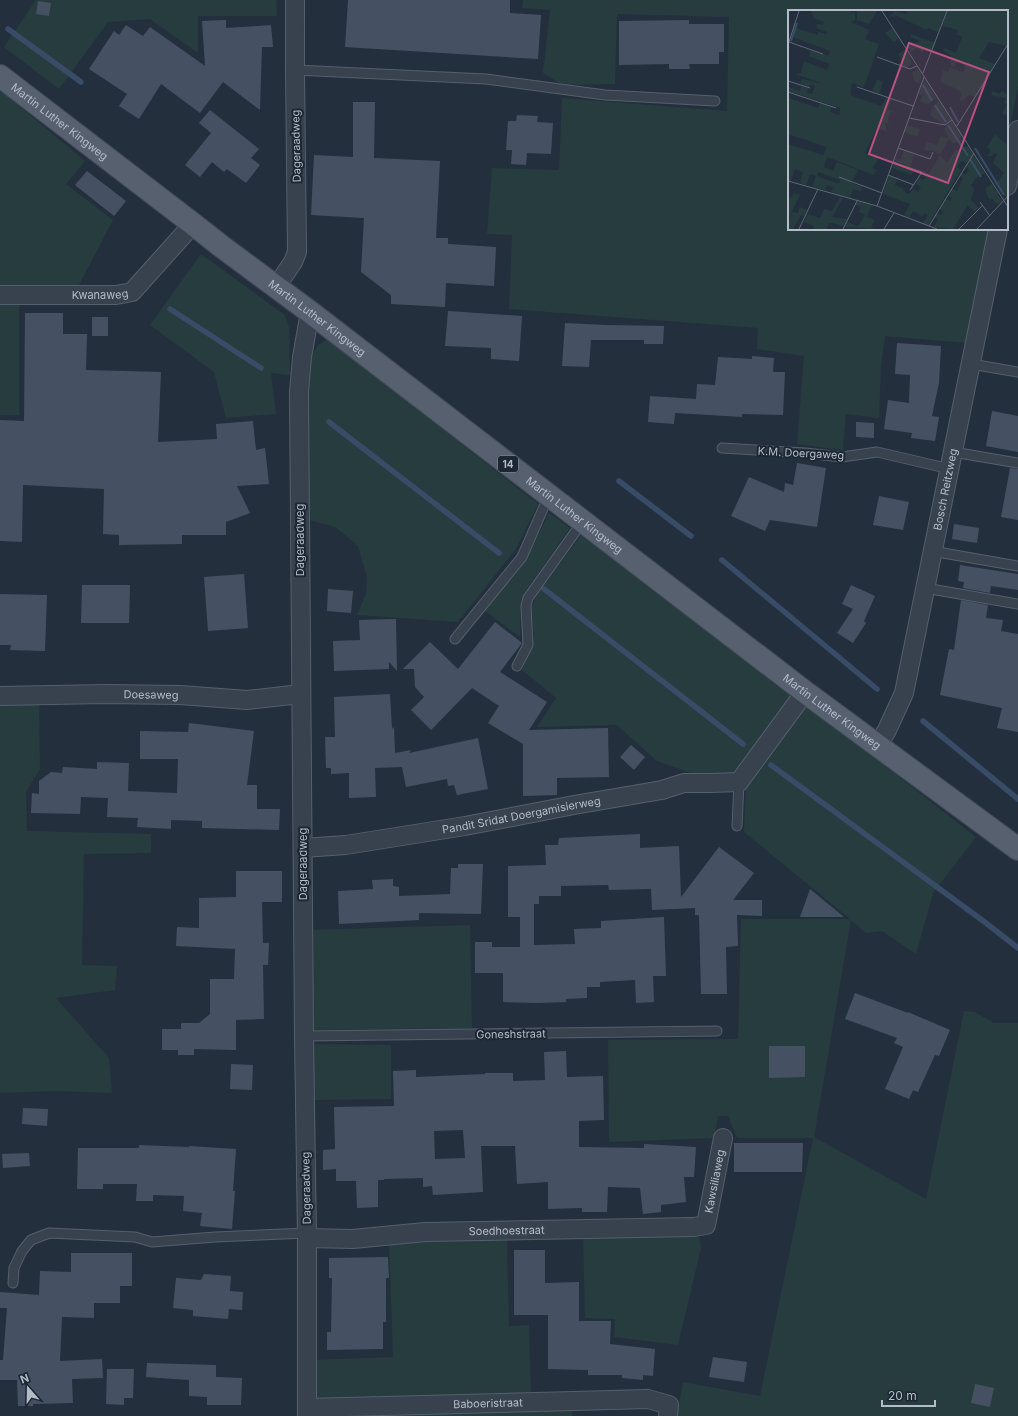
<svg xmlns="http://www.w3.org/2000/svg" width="1018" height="1416" viewBox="0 0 1018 1416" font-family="Inter,sans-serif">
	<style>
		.green { fill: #263c3f }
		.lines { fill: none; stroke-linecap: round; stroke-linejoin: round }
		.stream { stroke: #394c67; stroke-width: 5.5 }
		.building { fill: #455162; fill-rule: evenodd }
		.service-casing { stroke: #565f6c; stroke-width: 11 }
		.minor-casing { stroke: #565f6c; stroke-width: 20 }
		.primary-casing { stroke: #414a57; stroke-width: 24 }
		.service { stroke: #38414e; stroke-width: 9 }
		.minor { stroke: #38414e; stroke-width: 18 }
		.primary { stroke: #56606e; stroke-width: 22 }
		.labels { text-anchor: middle; stroke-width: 4; stroke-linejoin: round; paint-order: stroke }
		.shield { fill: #1d2633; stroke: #878f9c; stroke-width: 1 }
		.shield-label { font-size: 10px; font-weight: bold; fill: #b4bcc9 }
		.street-label { font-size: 11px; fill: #b4bcc9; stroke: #1d2633 }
		.inset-river { fill: none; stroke: #394c67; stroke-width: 2 }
		.inset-road { fill: none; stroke: #5e6776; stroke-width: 1 }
		.view { fill: #bd5182; fill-opacity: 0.15; stroke: #bd5182; stroke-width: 2 }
		.inset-edge { fill: none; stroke: #b4bcc9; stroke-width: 2 }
	</style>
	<rect width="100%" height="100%" fill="#242f3e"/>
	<!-- green -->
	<path class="green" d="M36,0H276L277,16H198V53L150,19L108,22L59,89L4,47Z
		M523,0H1018V86L1007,144V11H789V229H990L967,343L885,336L881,367L879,418L846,414L843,450L797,444L804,356L757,349L758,328L509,309L512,235L487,234L492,168L559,170L562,98L727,111L729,17L617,14L615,84L562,85L543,73L550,10L522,8Z
		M0,90L85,161L66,184L113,220L78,287L0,289Z
		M201,254L285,315L289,328L290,375L271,373L276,414L226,418L214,372L150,325Z
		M0,304L19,305V415H0Z
		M328,339L538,504L516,549L458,622L357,615L366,594L367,577L358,546L335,527L309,520L305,384L309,360L318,345Z
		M549,513L570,528L525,592L521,605L520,637L485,611L525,561Z
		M581,535L794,698L730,777L699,776L657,761L617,725L537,727L556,698L522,670L534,635L530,612L537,595Z
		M39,704L40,769L26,792L27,831L151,834V853L84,854L82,965L117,966L115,990L56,998L109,1058L112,1093L56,1091L0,1093V705Z
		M806,704L976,837L933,893L916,954L882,931L866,933L851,920L814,1137L926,1199L964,1011L975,1012L994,1023H1018V1416H677L683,1382L760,1396L813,1138H737L728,1116H718L714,1138L609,1142L608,1040L738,1039L741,919H850L744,832L746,783Z
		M470,925L472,1028L311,1030L310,930Z
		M312,1044L391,1045V1099L313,1100Z
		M583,1236H699L701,1248L678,1345L614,1337L615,1319L585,1318Z
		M507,1237L509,1326L529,1325L531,1394L314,1399V1360L393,1357L389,1242Z
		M572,1410V1416H313V1415Z"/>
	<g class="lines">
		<!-- stream -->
		<path class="stream" d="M8,29L81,82
			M170,309L261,368
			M329,422L499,553
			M619,481L691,536
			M722,560L877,689
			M544,589L743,744
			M923,721L1018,799
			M771,765L986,923L1018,948"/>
	</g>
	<!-- building -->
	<path class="building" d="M348,0H510V13L541,15L538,59L345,47Z
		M38,1L51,3L49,16L36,14Z
		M226,20V28L271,25L273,47H262L260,110L223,82L200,113L161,84L139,119L119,106L127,94L89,69L114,31L119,35L126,25L143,36L150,27L205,66L202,21Z
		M689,20V24H724V52H719V64H689L690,69H669V64L619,65V21Z
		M353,102H375L374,158L440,161L436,238H448V244L496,247L494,286L446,283L445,307L391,304V295L361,272L364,218L311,215L314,155L353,157Z
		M210,110L259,149L251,158L260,165L246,183L227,169L224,172L212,162L200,177L185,165L211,133L199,123Z
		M517,115L538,116L537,122L553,123L551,154L527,153L526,165L511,164L512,150H506L508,121H516Z
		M87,171L126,201L114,216L75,185Z
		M448,311L522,316L519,361L491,359V348L445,346Z
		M25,313H63V334H87L86,370L161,372L158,442L217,439L216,424L253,421L256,450L265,448L269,484L237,486L250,513L226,522V535H182V544L119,545V535L103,534L104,489L23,485L22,542L0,541V420L24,421Z
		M92,317H108V336H92Z
		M565,323L606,325L664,326L663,344H644V340H591L589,367L562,366Z
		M897,343L941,346L939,383L932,416L939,417L935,441L911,438L912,433L884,429L888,400L909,403L910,375L895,374Z
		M752,356L774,358L773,372H785L783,415L742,414V417L675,413L674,424L648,422L650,396L696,399L697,384L715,385L718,357L752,359Z
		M992,411L1018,416V452L986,446Z
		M856,422L874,423V438L856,437Z
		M797,463L826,468L817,527L770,520L765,531L731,516L749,477L784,492L785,483L793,485Z
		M1010,468L1018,469V520L1001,517Z
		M879,496L909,502L903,530L873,525Z
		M954,524L979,528L977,543L952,539Z
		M960,565L1018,574V590L991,586L990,593L963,588L964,582L958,581Z
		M244,574L248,628L208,631L204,577Z
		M82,585H130L129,623H81Z
		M851,585L875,596L864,621L866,623L853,643L837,633L853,609L842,604Z
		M328,589L353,591L351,613L327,611Z
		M0,594L47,595L45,651L10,650L11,645H0Z
		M961,600L988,605L986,618L1003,620L1001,631L1018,634V732L997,728L1002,708L940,695L949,649L954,650Z
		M396,619L397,671L389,662V669L334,671L333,641L360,640L359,620Z
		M495,622L522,643L500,672L547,702L529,730L608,728L609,777L557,778V795L523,796V744L488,723L499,706L472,688L431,730L411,710L424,697L415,687L414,669H403L430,642L458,669Z
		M390,694L392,729L394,727L395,753L411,750L409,753L478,738L488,789L457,795L454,785L448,786L447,779L406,787L402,767L375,768L376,797L349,798V773L331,774V768H326L325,737H335L334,697Z
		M189,723L254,731L247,785H257V809H280L279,830L202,828V821L171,820V829L137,827L138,818L107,817L108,798L81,797L80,814L31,813L32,793L39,794V781L51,772L62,773L63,767L97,769V762L129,763L128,791L177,793L178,759H140V731L188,732Z
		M631,745L645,757L634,770L620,757Z
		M640,834V848L679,846L681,897L719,847L754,873L733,900H762V916L737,915L738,946L726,947L727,994H701L699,915H695V908L652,910L651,889L609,890L608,885L561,886V896H539V904H534V945L575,944L574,929L601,928V921L664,917L666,976H653L654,1002L636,1003L635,980L600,982V987H587V998L566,999V1002L539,1003L503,1002V973H475V942H492V947H520V917H508V866L546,865L545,845H558L559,838Z
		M458,864H483L481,914L419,913V920L339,924L338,891L373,889L372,880L393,879V886L399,887V896L450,894L451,868H458Z
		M236,871H282V902H262L263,943H269L268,965H263L264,1019L236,1020V1050L194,1049V1055H178V1050H162V1029H181V1023H199L210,1014V979H234L235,949L176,946L177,927L199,928V898L236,897Z
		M810,889L844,917H800Z
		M855,993L908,1013V1012L950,1030L939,1056L935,1055L918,1092L913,1090L909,1099L885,1089L903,1047L894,1043L897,1038L845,1019Z
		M769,1046H805V1077L769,1078Z
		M566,1051L567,1077L603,1076L604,1120L579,1121V1147L644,1148V1144L696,1147L694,1177H684L686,1202L661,1205V1212L643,1214L640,1188L608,1187L607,1212H582V1208L548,1209V1182L517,1184L515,1146H481L483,1192L433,1195L432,1186L423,1187V1178L384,1179V1180H378V1207L357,1208L356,1181H336V1169L323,1170V1150L335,1149L334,1107L394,1106L393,1071L416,1070V1077L485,1074V1073H513V1081L545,1080L544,1052ZM463,1130L465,1158L435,1159L434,1131Z
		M231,1064L253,1065L252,1090L230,1089Z
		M23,1108L48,1109L47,1126L22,1124Z
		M734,1143H803L802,1172H734Z
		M139,1145L189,1147V1146L236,1149L233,1191H235L232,1229L200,1226L202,1213L183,1211L184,1196L153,1195V1201H136L137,1184H103V1189H77L78,1148H139Z
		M29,1153L30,1166L3,1168L2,1154Z
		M514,1250H545V1283L579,1282V1321H611L610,1344L655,1349L653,1376L643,1375V1380L622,1378V1375H588V1370L548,1369V1315H514Z
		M71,1253H132V1286H120V1303H94V1318L62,1317L60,1361L102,1359L103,1378L72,1379L73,1403L33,1404V1406H18L17,1380H0V1360H3L7,1308H0V1292L39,1295L40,1271L71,1272Z
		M388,1257L389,1278H386V1322H383V1349L327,1350V1332H331L332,1278H329V1258Z
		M204,1274L231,1276L230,1291L243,1292L242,1310L229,1309L228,1319L193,1316V1310L173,1308L176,1278L201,1280Z
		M713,1357L747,1362L744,1382L709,1377Z
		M147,1363L216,1365V1377L242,1378L241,1405H207V1397L189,1396V1380L146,1377Z
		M107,1369H134L133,1398H124V1405L106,1404Z
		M975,1384L994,1388L990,1407L971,1403Z"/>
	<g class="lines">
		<defs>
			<path id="service" d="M295,70L486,79L605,95L715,101
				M971,364L1018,372
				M722,448L805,453L842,457L877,452L950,469
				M953,452L1018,463
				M932,550L943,553L1018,566
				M925,588L1018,604
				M455,639L522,557L549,495
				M517,666L528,645L526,606L528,598L583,521
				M737,826L739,782
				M304,1036L717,1031
				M13,1283L14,1268L22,1251L31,1240L49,1233L135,1237L152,1242L215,1237L307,1233"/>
			<g id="minor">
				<path d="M1007,186L1018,130"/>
				<path d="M276,287L293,262L297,252L295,70V0"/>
				<path id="s1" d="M0,295H116L132,292L193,224"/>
				<path id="s2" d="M0,696L105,694L180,695L247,700L301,694"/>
				<path id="s3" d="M878,745L887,730L904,693L998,229"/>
				<path id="s4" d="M303,848L346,845L465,826L574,805L662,790L684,783H711L739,782L805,692"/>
				<path id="s5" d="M307,1238L353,1239L425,1232L694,1227L706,1225L723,1138"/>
				<path id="s6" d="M307,1408L648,1399L669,1405L668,1416"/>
				<path d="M307,1416V1238L304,1036L299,392L302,357L310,312"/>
			</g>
			<g id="primary">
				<path id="s7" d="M0,76L193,224L221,246L310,312L805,692L1018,849"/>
			</g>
		</defs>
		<!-- service casing -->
		<use href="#service" class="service-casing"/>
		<!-- minor casing -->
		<use href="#minor" class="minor-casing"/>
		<!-- primary casing -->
		<use href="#primary" class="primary-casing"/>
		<!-- service -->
		<use href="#service" class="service"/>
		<!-- minor -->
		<use href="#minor" class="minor"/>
		<!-- primary -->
		<use href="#primary" class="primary"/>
	</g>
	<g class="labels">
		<!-- shield labels -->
		<rect class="shield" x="498" y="456" width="20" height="16" rx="3"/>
		<g class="shield-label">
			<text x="508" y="468">14</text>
		</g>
		<!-- street labels -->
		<g class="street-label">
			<text dy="4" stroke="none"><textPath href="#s7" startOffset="75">Martin Luther Kingweg</textPath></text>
			<text transform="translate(296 146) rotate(-91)" y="4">Dageraadweg</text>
			<text dy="4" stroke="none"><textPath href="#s1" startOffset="100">Kwanaweg</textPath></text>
			<text dy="4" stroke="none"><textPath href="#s7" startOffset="399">Martin Luther Kingweg</textPath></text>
			<text transform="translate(801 453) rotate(3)" y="4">K.M. Doergaweg</text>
			<text dy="4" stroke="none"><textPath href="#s3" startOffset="266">Bosch Reitzweg</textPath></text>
			<text dy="4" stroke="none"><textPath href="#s7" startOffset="723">Martin Luther Kingweg</textPath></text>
			<text transform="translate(300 540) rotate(-90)" y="4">Dageraadweg</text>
			<text dy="4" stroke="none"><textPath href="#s2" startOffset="151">Doesaweg</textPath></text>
			<text dy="4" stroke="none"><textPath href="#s7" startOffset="1047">Martin Luther Kingweg</textPath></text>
			<text dy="4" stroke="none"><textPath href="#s4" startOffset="221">Pandit Sridat Doergamisierweg</textPath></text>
			<text transform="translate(303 864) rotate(-90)" y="4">Dageraadweg</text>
			<text transform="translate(511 1034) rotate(-1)" y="4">Goneshstraat</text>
			<text dy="4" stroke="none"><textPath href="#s5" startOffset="444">Kawsiliaweg</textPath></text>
			<text transform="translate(306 1188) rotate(-91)" y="4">Dageraadweg</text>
			<text dy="4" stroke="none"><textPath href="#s5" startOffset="200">Soedhoestraat</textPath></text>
			<text dy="4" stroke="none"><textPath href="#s6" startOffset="181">Baboeristraat</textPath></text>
		</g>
	</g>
	<!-- overview -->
	<g transform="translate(788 10)">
		<rect width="220" height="220" fill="#242f3e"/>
		<path d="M23,1H60L67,3V10L63,12L81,20L77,29L91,34L76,77L64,73L62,85L93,96L99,87L104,89L100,99L109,103L103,102L100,111L102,114L97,113L99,122L89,118L77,143L91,148L84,158L88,160L86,165L39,147L36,157L45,161L49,152L70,160L63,173L74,177L73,182L65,179L62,188L43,182L45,177L39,175L37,180L24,177L28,166L22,164L18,175L12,173L15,162L7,159L3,171L0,170V134L35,145L39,137L0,124V88L30,98L32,93L44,97L42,102L51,105L52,101V98L0,81V77L12,81L13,76L20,78L19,83L24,84L27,76L23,74L21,77L12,74L14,69L36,74L7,64L13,63L16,51L39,60L41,54L21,46L23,40L40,46L42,41L5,27L8,18L29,25L30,22L39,24V22L28,18L29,14L35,15L36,12L26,8ZM30,162L52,170L51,174L29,166ZM69,1H89L81,14L69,10ZM107,1L118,4L120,1H158L150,22L140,18L139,20L109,6L101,7ZM159,1H220V32L218,36L201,32L191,48L207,54L187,87L181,85L174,92L171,90L174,84L171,80L152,72L155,60L160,62L162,57L175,62L177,55L169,52L167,57L163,56V45L155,41L157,38L168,43L174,27L168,24L170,20L154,16ZM104,18L111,28L106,32L97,23ZM123,24L147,33L142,42L136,40L135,43L129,38L123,42L120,37L132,31L122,27ZM118,39L124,54L119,58L112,55L114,51L110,44ZM130,59L134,67L131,73L127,72L124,63ZM89,69L95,72L91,84L84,81ZM136,69L149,88L139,95L132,91L134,86L131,83ZM205,81L211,84L213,81L220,84V106L214,103L219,94L216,93L218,88L203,85ZM151,91L163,110L156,115L142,105L145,96ZM164,111L174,126L166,134L161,129L152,145L159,153L168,139L174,142V138L180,136L185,144L178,153L173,151L169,157L173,160L140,215L135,213L140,205L136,203L134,206L125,201L121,207L116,205L122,194L95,184L101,166L109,169L107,175L115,179V181L121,184L125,179L130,182L133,177L128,174L131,168L136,170L138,168L133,164L135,160L141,164L152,145L146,141L136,140L139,132L149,135L153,126L161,129L156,119ZM119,115L132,119L129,127L116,122ZM207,124L220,136V186L218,187L208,173L216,163L205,153L209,144L206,143L204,146H199L203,140L199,137ZM116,141L126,144L123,157L106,151L107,148L113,150ZM185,145L197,163L188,168L183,175L186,179L183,190L191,198L187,202L180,195L165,219L146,217L150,209L146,207L148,204L153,205L155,201L151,199L157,189L162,191L164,188L160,185L164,178L169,181L175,168L171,166L173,162L177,165L181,160L178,155ZM105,152L126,159L124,165L104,158ZM204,174L214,191L211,194L207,193L204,188L202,190L198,183V178ZM6,183L12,185L0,209V190ZM52,187L55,188L44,207L59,209L56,217L45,213H41L39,219H25L26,216L16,212L20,204L32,208L36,199L44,201ZM70,191L84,195L79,207L87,210L83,217L87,219L57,217L59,212L70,216L75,209L77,204L71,202L73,197L68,195ZM12,197L19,200L16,206L13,205L5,219H0V211L4,202L10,203Z" fill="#263c3f" fill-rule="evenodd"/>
		<path class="inset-river" d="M3,31L9,13M135,75L144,91M147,95L158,112M162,97L170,112M160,115L180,146M187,138L216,185M182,149L193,167"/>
		<path class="inset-road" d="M94,1L220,197M1,32L35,44M0,35L11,1M89,47L122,59L129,56M135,63L159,1M0,71L22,78M69,77L125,96M0,82L48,98M121,108L157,115L164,110M169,116L220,34M110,138L142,149L145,142M105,152L134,162L122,180M100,165L126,175M51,167L94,183M0,171L89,196L149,219M192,192L202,206M89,196L136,67M141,216L186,143M11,219L30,179M55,219L69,191M96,219L106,203M171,219L194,196M189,219L220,186"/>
		<path class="view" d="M121,33L201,62L160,173L81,144Z"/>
		<rect width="220" height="220" class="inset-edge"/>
	</g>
	<!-- north arrow -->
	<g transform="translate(28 1388) rotate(340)" stroke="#1d2633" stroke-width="3" paint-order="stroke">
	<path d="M0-3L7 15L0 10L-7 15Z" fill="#b4bcc9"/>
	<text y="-6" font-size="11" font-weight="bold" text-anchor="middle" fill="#b4bcc9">N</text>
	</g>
	<!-- scale -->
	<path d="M882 1400v6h53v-6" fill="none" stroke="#b4bcc9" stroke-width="2"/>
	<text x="888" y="1400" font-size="12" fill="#b4bcc9" stroke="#1d2633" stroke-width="3" paint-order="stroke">20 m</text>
</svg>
